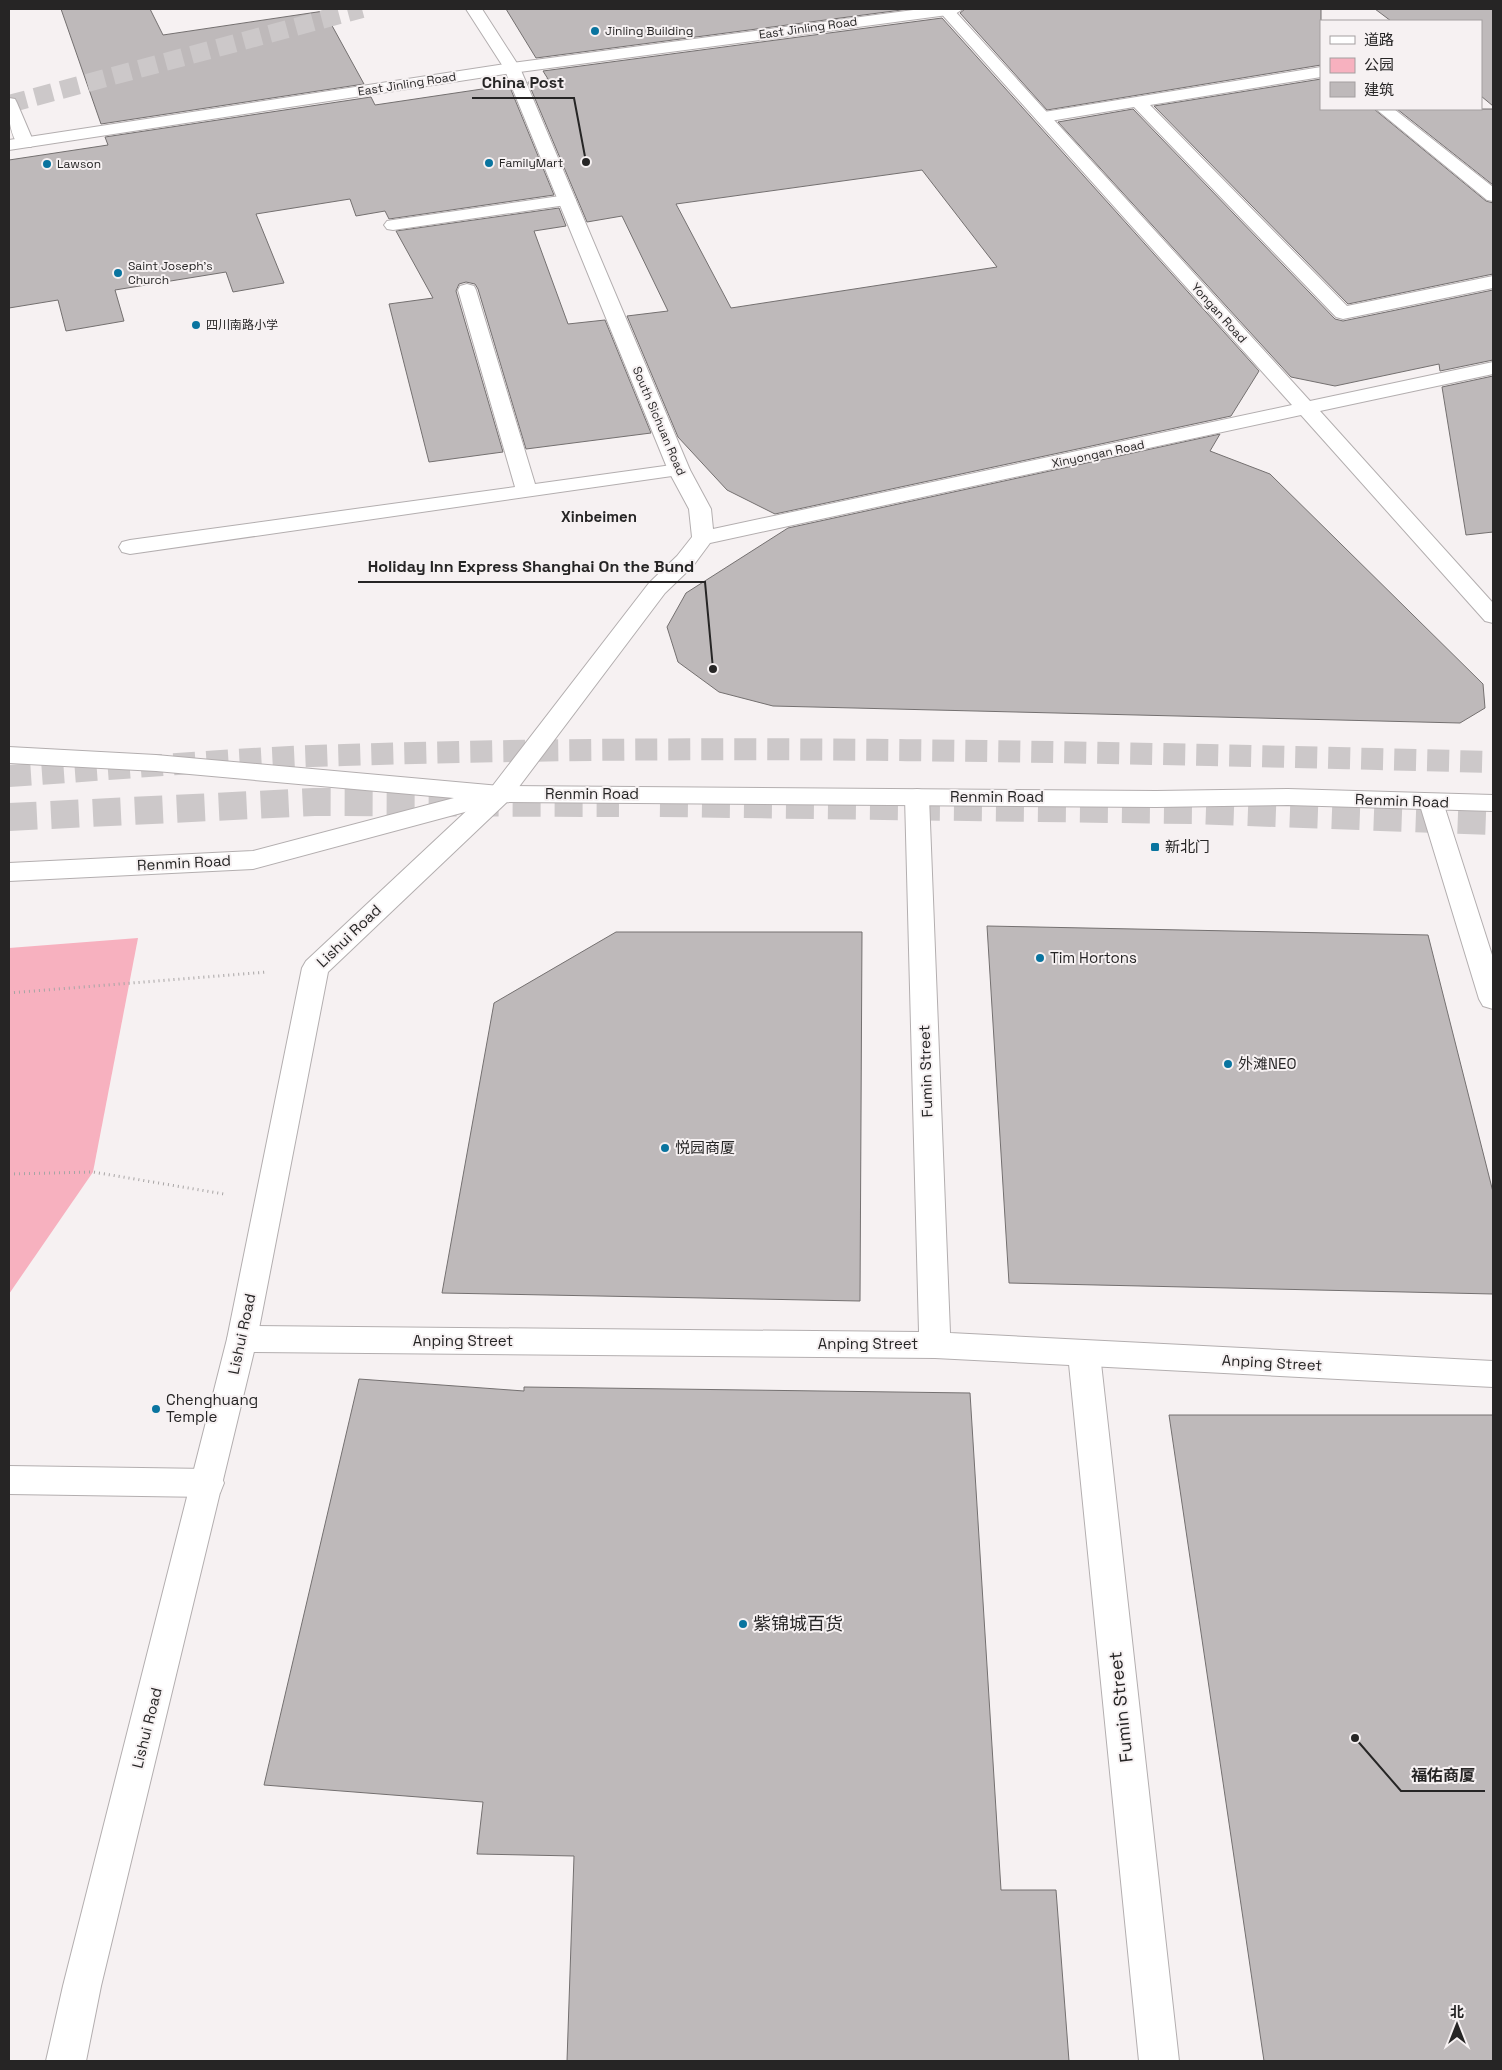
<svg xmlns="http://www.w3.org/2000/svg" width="1502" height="2070" viewBox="0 0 1502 2070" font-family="'Space Grotesk','Noto Sans SC',sans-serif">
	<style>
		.green { fill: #f7b1bf }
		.building { fill: #beb9ba; stroke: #747070; fill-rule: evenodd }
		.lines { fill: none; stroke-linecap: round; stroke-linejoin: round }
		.secondary-tunnel-far1 { stroke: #ccc8c9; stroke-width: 22; stroke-dasharray: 22 11; stroke-linecap: butt }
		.secondary-tunnel { stroke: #ccc8c9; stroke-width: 28; stroke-dasharray: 28 14; stroke-linecap: butt }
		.trunk-tunnel { stroke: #ccc8c9; stroke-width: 18; stroke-dasharray: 18 9; stroke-linecap: butt }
		.service-casing { stroke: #b3aeaf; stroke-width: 2 }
		.pedestrian-casing { stroke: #b3aeaf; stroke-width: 2 }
		.minor-casing { stroke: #b3aeaf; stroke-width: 2 }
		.tertiary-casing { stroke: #b3aeaf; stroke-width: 2 }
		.secondary-casing { stroke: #b3aeaf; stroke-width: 2 }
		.path { stroke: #a7a4a4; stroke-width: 3; stroke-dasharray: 1 4; stroke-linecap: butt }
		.service { fill: #fff; fill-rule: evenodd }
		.pedestrian { fill: #fff; fill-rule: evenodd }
		.minor { fill: #fff; fill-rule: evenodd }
		.tertiary { fill: #fff; fill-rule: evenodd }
		.secondary { fill: #fff; fill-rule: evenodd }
		.poi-dot { fill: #09749f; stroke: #f6f1f2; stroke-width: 2 }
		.labels { text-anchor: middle; stroke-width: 4; stroke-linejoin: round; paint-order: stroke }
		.far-street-label { font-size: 12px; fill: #262525; stroke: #f6f1f2 }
		.far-poi-label { font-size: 12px; fill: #262525; stroke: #f6f1f2; text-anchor: start }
		.far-quarter-label { font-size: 15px; font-weight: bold; fill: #262525; stroke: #f6f1f2 }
		.street-label { font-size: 15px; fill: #262525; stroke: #f6f1f2 }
		.poi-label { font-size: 15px; fill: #262525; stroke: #f6f1f2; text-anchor: start }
		.near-poi-label { font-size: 18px; fill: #262525; stroke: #f6f1f2; text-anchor: start }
		.near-street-label { font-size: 18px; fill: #262525; stroke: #f6f1f2 }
		.leader { fill: none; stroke: #262525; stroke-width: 2 }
		.callout-dot { fill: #262525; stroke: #f6f1f2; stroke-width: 2 }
		.callout-label { font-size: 16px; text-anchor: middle; font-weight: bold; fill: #262525; stroke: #f6f1f2; stroke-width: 4; stroke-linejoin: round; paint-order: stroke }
	</style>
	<rect width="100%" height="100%" fill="#f6f1f2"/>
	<!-- green -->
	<path class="green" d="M138,938L93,1172L9,1294V948Z"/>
	<!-- building -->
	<path class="building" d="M61,9H150L163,35L324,11L364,84L101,124Z
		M506,9H909L536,58Z
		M965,9H1321V65L1047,110L960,13Z
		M1375,9H1493V106L1481,96V21H1391Z
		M942,18L1259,371L1231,416L775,514L727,490L678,437L627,316L668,311L622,216L587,222L528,82L548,79L543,71ZM922,170L997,267L731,308L676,204Z
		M1321,79V109H1374L1486,201L1493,203V274L1348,304L1154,106Z
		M509,85L554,195L389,219L385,211L356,216L350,199L256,214L284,283L233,292L226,272L115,290L124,321L66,331L58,300L9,308V160L108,145L105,137L371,97L375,105Z
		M1133,109L1335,319L1343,321L1493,290V360L1440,371L1439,364L1335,386L1291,377L1058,122Z
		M1397,109H1493V185Z
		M559,208L566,226L534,231L568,324L605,320L651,433L526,449L478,289L475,284L466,282L459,284L456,291L503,452L429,462L389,304L433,298L396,231Z
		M1493,376V532L1466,535L1442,387Z
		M1220,434L1210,451L1270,474L1483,684L1485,708L1460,723L773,706L719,692L678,662L667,627L686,593L788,528Z
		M987,926L1428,935L1493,1192V1294L1009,1283Z
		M616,932H862L860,1301L442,1293L494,1003Z
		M359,1379L524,1391V1387L970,1393L1001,1890H1056L1069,2061H567L574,1856L477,1854L483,1802L264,1785Z
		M1169,1415H1493V2061H1264Z"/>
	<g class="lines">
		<!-- secondary-tunnel-far1 -->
		<path class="secondary-tunnel-far1" d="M9,776C121,769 232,758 344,755C727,743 1110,752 1493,762"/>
		<!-- secondary-tunnel -->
		<path class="secondary-tunnel" d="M660,803L1192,810L1493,821
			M9,817L314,802L619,803"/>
		<!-- trunk-tunnel -->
		<path class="trunk-tunnel" d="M9,104L362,9"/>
		<defs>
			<path id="service" d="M1321,67V77L1150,105L1347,306L1493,276V288L1343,319L1336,317L1134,107L1044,122L1038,121L1035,117L1038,113L1044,112Z
				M1376,109H1394L1493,187V201L1487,200Z
				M567,195L573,196L576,200L573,204L393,230L387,229L384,225L387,221L393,220Z
				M467,284L474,286L476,290L535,484L679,464L686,466L690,470L686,474L130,554L122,552L119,547L122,542L130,540L515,487L458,290L460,286Z
				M1431,794L1440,796L1443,802L1493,958V1009L1483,1006L1479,999L1419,802L1422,796Z
				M1084,1341L1095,1345L1100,1354L1179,2061H1139L1068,1354L1073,1345Z
				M9,1466L208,1469L220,1473L224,1483L220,1493L208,1497L9,1494Z"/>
			<path id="pedestrian" d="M917,789L926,791L929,797L950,1333L1493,1361V1387L935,1358L242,1352L231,1348L227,1339L231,1330L242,1326L919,1332L905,797L908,791Z"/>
			<path id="minor" d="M466,9H482L520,68L690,470L711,509L713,529L1292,405L938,10L953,9L1310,401L1493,362V374L1320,411L1493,603V623L1485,621L1301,415L710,543L693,566L665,593L509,800L328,972L257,1339L101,1986L86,2061H46L63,1986L227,1339L302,968L306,961L491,788L649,583L677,556L692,537L689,509L668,470L504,68Z
				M9,98L15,99L17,103L34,143L31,147H19C9,132 8,115 9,98Z"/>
			<path id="tertiary" d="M921,9H963L955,14L512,73L9,150V140L512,63Z"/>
			<path id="secondary" d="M9,747L156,755L500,786L1156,791L1288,789L1493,795V811L1288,805L1156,807L493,802L491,805L253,869L9,881V863L253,851L454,798L156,771L9,763Z"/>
		</defs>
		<!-- service casing -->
		<use href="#service" class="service-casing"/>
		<!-- pedestrian casing -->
		<use href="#pedestrian" class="pedestrian-casing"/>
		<!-- minor casing -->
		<use href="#minor" class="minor-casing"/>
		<!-- tertiary casing -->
		<use href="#tertiary" class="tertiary-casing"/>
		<!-- secondary casing -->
		<use href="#secondary" class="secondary-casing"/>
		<!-- path -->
		<path class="path" d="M9,993L267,972
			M9,1174L93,1172L224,1194"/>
		<!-- service -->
		<use href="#service" class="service"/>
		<!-- pedestrian -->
		<use href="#pedestrian" class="pedestrian"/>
		<!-- minor -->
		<use href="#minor" class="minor"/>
		<!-- tertiary -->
		<use href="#tertiary" class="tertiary"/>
		<!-- secondary -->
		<use href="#secondary" class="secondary"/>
	</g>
	<!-- markers -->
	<g class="poi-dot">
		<circle cx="595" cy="31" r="5"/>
		<circle cx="489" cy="163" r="5"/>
		<circle cx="47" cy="164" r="5"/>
		<circle cx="118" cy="273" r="5"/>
		<circle cx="196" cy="325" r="5"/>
		<rect x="1150" y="842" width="10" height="10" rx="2.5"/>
		<circle cx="1040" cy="958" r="5"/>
		<circle cx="1228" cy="1064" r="5"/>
		<circle cx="665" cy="1148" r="5"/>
		<circle cx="156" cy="1409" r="5"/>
		<circle cx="743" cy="1624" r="5"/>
	</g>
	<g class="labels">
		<!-- far-street labels -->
		<g class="far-street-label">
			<text transform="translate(808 28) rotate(-8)" y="4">East Jinling Road</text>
			<text transform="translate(407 84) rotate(-9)" y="4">East Jinling Road</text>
			<text transform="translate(1219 313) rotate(48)" y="4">Yongan Road</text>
			<text transform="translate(659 421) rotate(67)" y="4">South Sichuan Road</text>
			<text transform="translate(1098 454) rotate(-12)" y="4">Xinyongan Road</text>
		</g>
		<!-- far-poi labels -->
		<g class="far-poi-label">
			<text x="605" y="35">Jinling Building</text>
			<text x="499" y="167">FamilyMart</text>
			<text x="57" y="168">Lawson</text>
			<text x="128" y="270">Saint Joseph's<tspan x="128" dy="14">Church</tspan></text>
			<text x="206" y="329">四川南路小学</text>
		</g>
		<!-- far-quarter labels -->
		<g class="far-quarter-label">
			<text x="599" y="522">Xinbeimen</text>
		</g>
		<!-- street labels -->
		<g class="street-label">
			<text x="592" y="799">Renmin Road</text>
			<text x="997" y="802">Renmin Road</text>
			<text transform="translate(1402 801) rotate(2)" y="5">Renmin Road</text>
			<text transform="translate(184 863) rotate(-3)" y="5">Renmin Road</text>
			<text transform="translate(349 936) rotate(-44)" y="5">Lishui Road</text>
			<text transform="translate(926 1071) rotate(-92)" y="5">Fumin Street</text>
			<text transform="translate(242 1334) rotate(-78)" y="5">Lishui Road</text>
			<text x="463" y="1346">Anping Street</text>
			<text x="868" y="1349">Anping Street</text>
			<text transform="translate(1272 1363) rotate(3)" y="5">Anping Street</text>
			<text transform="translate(147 1728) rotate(-76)" y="5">Lishui Road</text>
		</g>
		<!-- poi labels -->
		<g class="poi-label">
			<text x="1165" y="852">新北门</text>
			<text x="1050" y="963">Tim Hortons</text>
			<text x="1238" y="1069">外滩NEO</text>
			<text x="675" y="1153">悦园商厦</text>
			<text x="166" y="1405">Chenghuang<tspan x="166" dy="17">Temple</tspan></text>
		</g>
		<!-- near-poi labels -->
		<g class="near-poi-label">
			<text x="753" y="1630">紫锦城百货</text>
		</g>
		<!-- near-street labels -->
		<g class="near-street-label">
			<text transform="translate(1121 1707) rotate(-96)" y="6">Fumin Street</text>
		</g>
	</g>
	<!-- callouts -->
	<path class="leader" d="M586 162L574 98H472M713 669L705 582H358M1355 1738L1401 1791H1485"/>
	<g class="callout-dot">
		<circle cx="586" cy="162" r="5"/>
		<circle cx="713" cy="669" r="5"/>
		<circle cx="1355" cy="1738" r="5"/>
	</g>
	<g class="callout-label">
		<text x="523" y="88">China Post</text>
		<text x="531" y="572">Holiday Inn Express Shanghai On the Bund</text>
		<text x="1443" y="1781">福佑商厦</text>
	</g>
	<!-- border -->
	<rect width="1502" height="2070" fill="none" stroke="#262525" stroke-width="20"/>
	<!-- legend -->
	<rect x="1320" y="20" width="162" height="90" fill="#f6f1f2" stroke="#a39fa0"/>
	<rect x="1330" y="36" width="25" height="8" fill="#ffffff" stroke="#a39fa0"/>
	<text x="1364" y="45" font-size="15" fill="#262525">道路</text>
	<rect x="1330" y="58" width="25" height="15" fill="#f7b1bf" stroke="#a39fa0"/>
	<text x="1364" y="70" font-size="15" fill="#262525">公园</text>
	<rect x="1330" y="82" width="25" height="15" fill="#beb9ba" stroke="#a39fa0"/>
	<text x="1364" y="95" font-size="15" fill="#262525">建筑</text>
	<!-- north arrow -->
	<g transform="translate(1457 2025)" stroke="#f6f1f2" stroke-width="4" paint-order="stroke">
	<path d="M0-4L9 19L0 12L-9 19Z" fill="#262525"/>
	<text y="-8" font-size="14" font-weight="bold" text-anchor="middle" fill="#262525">北</text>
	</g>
</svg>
